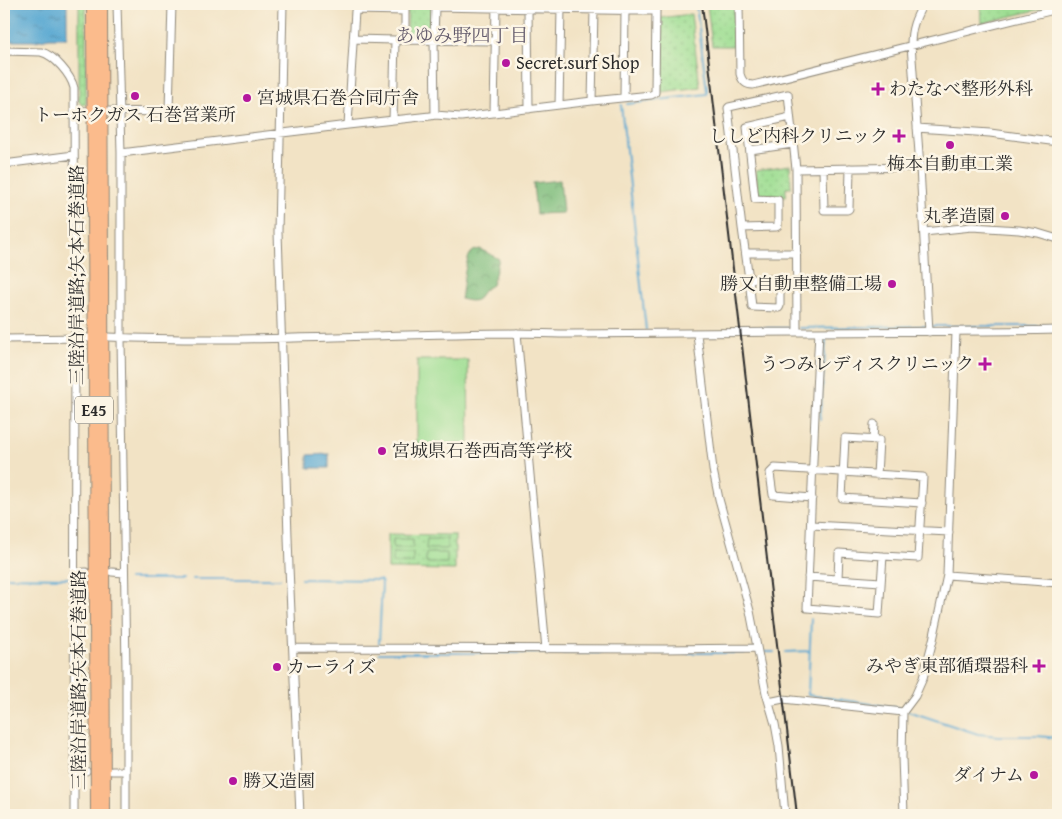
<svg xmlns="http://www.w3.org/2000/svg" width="1062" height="819" viewBox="0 0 1062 819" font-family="'Gentium Book Plus','Noto Serif JP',serif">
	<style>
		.grass { fill: url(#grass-dots); stroke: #64845f }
		.forest { fill: url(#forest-crowns); stroke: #547454 }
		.garden { fill: #9ede93; stroke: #64845f }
		.water { fill: url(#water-ripples); stroke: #426a7e }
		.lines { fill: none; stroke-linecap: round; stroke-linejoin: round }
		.stream { stroke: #58a8d2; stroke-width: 2 }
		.minor-casing { stroke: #8e8778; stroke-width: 9 }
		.highway-casing { stroke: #8e8778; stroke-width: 12 }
		.minor { stroke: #fff; stroke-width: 7 }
		.highway { stroke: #fbbb8c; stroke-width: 10 }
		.rail { stroke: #2b2b2b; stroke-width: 2 }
		.poi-dot { fill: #b5179e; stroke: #fcf5e5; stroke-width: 2 }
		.labels { text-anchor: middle; stroke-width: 5; stroke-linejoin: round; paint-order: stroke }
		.shield { fill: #fcf5e5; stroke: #6a6863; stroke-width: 1 }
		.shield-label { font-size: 16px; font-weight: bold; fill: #2b2b2b }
		.poi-label { font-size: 18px; fill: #2b2b2b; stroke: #fcf5e5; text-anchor: start }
		.street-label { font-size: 18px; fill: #2b2b2b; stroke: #fcf5e5 }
		.neighbourhood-label { font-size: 19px; fill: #635b6c; stroke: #fcf5e5 }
	</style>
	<defs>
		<pattern id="grass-dots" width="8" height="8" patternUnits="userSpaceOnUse" patternTransform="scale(1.25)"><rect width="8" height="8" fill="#9ede93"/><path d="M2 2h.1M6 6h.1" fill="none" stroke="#88bf7f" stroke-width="1.8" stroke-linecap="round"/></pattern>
		<pattern id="forest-crowns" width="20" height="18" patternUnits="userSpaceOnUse" patternTransform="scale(1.25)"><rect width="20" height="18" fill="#7ebd7d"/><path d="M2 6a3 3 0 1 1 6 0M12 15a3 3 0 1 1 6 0" fill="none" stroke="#679a67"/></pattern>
		<pattern id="water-ripples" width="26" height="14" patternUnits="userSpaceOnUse" patternTransform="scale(1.25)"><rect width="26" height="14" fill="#58a8d2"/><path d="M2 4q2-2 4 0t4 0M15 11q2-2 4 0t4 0" fill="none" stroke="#4989ab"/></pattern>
	</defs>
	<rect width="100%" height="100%" fill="#fcf5e5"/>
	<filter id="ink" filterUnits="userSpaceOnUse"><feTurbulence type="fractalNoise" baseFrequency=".02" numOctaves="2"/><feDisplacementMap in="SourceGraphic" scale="10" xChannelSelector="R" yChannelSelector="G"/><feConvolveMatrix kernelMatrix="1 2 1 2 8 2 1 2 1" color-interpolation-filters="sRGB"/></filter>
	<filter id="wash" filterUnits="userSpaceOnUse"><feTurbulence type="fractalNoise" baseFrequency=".0096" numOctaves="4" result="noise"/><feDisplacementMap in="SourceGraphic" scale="20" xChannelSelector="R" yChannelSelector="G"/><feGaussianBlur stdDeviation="1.12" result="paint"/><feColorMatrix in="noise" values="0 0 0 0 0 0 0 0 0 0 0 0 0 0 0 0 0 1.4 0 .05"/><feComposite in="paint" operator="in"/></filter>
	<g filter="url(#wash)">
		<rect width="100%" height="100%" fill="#f2e3c5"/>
		<!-- grass -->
		<path class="grass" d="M79,4H86V104L82,105L79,102Z
			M408,4H432L431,35L428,38L411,37L407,35Z
			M707,4H734L735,46H712Z
			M981,4H1058V5L982,23Z
			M691,14L700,87L661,92L659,90L660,18Z
			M790,165L791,188H786V196H761L758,193L756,170Z
			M388,534L455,535V570L388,569Z"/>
		<!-- forest -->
		<path class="forest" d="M560,180L563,213L536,214L533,183Z
			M480,249L499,259L492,285C489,287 484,289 482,292C481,293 481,295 480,296C476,303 468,301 461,299C463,289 465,257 472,252C474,250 477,250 480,249Z"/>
		<!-- garden -->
		<path class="garden" d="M417,360H468L469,444H417Z
			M393,539H413V548H393Z
			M427,539H447V549H426Z
			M393,553H413V563H393Z
			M426,553H447V563H426Z"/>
		<!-- water -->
		<path class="water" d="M4,4H67V38H49L36,41H4Z
			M329,454V468H308V455Z"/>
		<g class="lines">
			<!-- stream -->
			<path class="stream" d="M696,4L707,91
				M627,104L707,94V93
				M621,105L646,330
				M931,326H1058
				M749,328H794
				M799,328L926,326
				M820,419L826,339
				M4,577L68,578
				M129,579H182
				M192,579H280
				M301,579L379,580L381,581L382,584L379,643
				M811,619L808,695L899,708
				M761,652H774
				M786,652L809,651
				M379,653H750
				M908,711L978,734L999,736H1037L1058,738"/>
		</g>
	</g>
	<g filter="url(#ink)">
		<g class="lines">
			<defs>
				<path id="minor" d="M117,4L121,153V338L126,671V815
					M283,4L278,232L289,567L300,815
					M739,4L740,74C742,81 745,85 753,85L1058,9
					M923,4C915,19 911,28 911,45L920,167L929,332
					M528,9L529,109
					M353,39L395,40L496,41
					M405,40V4
					M4,51L41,52C54,55 71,75 74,88L75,338L74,815
					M624,97L625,10
					M592,101L594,10
					M559,105L561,9
					M74,111H86
					M108,111L164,112H167L169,110L172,4
					M494,113L496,4
					M393,120L395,40
					M348,125L355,11L357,10L405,11
					M917,128L990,133L1058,142
					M750,150L793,144
					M121,153L348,125L430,116L435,115L461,117L592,101L651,95L655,93V90L656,11L435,7L434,40L435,115
					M4,164L74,155
					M796,169L920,167
					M823,169L824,210H847L849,209L850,168
					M742,228L776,227L778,226V200L755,199L747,127L790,117
					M924,232L972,227L1019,230L1038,233L1058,239
					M746,253H797
					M749,279H778L780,281V306L779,308L752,307L749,279L742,228L728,108L729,107L788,94L796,169L797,332
					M517,333L546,649
					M697,334L713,470L719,499L750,611L766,693L775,724L779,746L785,815
					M109,337C245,343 380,334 515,333C534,333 553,334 572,334C647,334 721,332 796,332C883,331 971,332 1058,330
					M4,339L88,338
					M873,440L874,424
					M877,475L879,440L845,438L842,498L922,503
					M812,498L773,495L770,473L775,468L923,477L918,558L883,556L879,614L807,608C811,516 814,424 819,332
					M811,525L949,532
					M112,572L124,573
					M74,573L86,572
					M947,575L1058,583
					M808,577L881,582
					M838,579L839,553L883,556
					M293,648L665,649L756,648
					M769,702L783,699L903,712
					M112,771H126
					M73,772L86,771
					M904,815L902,757L903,712L915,696L923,678L933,640L947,575L956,332"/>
				<path id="highway" d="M92,4L96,815
					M102,4L105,815"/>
			</defs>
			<!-- minor casing -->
			<use href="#minor" class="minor-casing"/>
			<!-- highway casing -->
			<use href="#highway" class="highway-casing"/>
			<!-- minor -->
			<use href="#minor" class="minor"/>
			<!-- highway -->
			<use href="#highway" class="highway"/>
			<!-- rail -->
			<path class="rail" d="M702,4L797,815"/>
		</g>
	</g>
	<!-- markers -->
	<g class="poi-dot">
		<circle cx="506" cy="63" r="5"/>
		<path d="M875.5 81.5h5v5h5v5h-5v5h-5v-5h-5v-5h5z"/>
		<circle cx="135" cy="96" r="5"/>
		<circle cx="247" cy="98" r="5"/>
		<path d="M896.5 128.5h5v5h5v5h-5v5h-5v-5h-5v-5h5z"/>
		<circle cx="950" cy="145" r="5"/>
		<circle cx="1005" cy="216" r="5"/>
		<circle cx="892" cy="284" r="5"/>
		<path d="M982.5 356.5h5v5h5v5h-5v5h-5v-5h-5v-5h5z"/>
		<circle cx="382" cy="451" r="5"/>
		<path d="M1036.5 658.5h5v5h5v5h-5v5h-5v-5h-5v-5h5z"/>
		<circle cx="277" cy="667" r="5"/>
		<circle cx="1034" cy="775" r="5"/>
		<circle cx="233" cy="781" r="5"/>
	</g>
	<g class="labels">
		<!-- shield labels -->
		<rect class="shield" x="75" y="396.5" width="38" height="27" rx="4"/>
		<g class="shield-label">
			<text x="94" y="416">E45</text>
		</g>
		<!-- poi labels -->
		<g class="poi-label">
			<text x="516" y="69">Secret.surf Shop</text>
			<text x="889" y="95">わたなべ整形外科</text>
			<text x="257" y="104">宮城県石巻合同庁舎</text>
			<text x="135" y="121" text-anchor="middle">トーホクガス 石巻営業所</text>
			<text x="888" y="142" text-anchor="end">ししど内科クリニック</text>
			<text x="950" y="170" text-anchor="middle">梅本自動車工業</text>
			<text x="995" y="222" text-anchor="end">丸孝造園</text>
			<text x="882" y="290" text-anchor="end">勝又自動車整備工場</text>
			<text x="974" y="370" text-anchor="end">うつみレディスクリニック</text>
			<text x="392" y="457">宮城県石巻西高等学校</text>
			<text x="1028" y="672" text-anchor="end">みやぎ東部循環器科</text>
			<text x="287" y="673">カーライズ</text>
			<text x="1024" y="781" text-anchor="end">ダイナム</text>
			<text x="243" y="787">勝又造園</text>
		</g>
		<!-- street labels -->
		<g class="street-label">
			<text transform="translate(77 275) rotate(-90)" y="6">三陸沿岸道路;矢本石巻道路</text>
			<text transform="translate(79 680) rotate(-90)" y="6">三陸沿岸道路;矢本石巻道路</text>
		</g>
		<!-- neighbourhood labels -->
		<g class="neighbourhood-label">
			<text x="462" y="42">あゆみ野四丁目</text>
		</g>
	</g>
	<!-- margin -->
	<rect width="1062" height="819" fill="none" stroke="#fcf5e5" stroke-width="20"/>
</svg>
